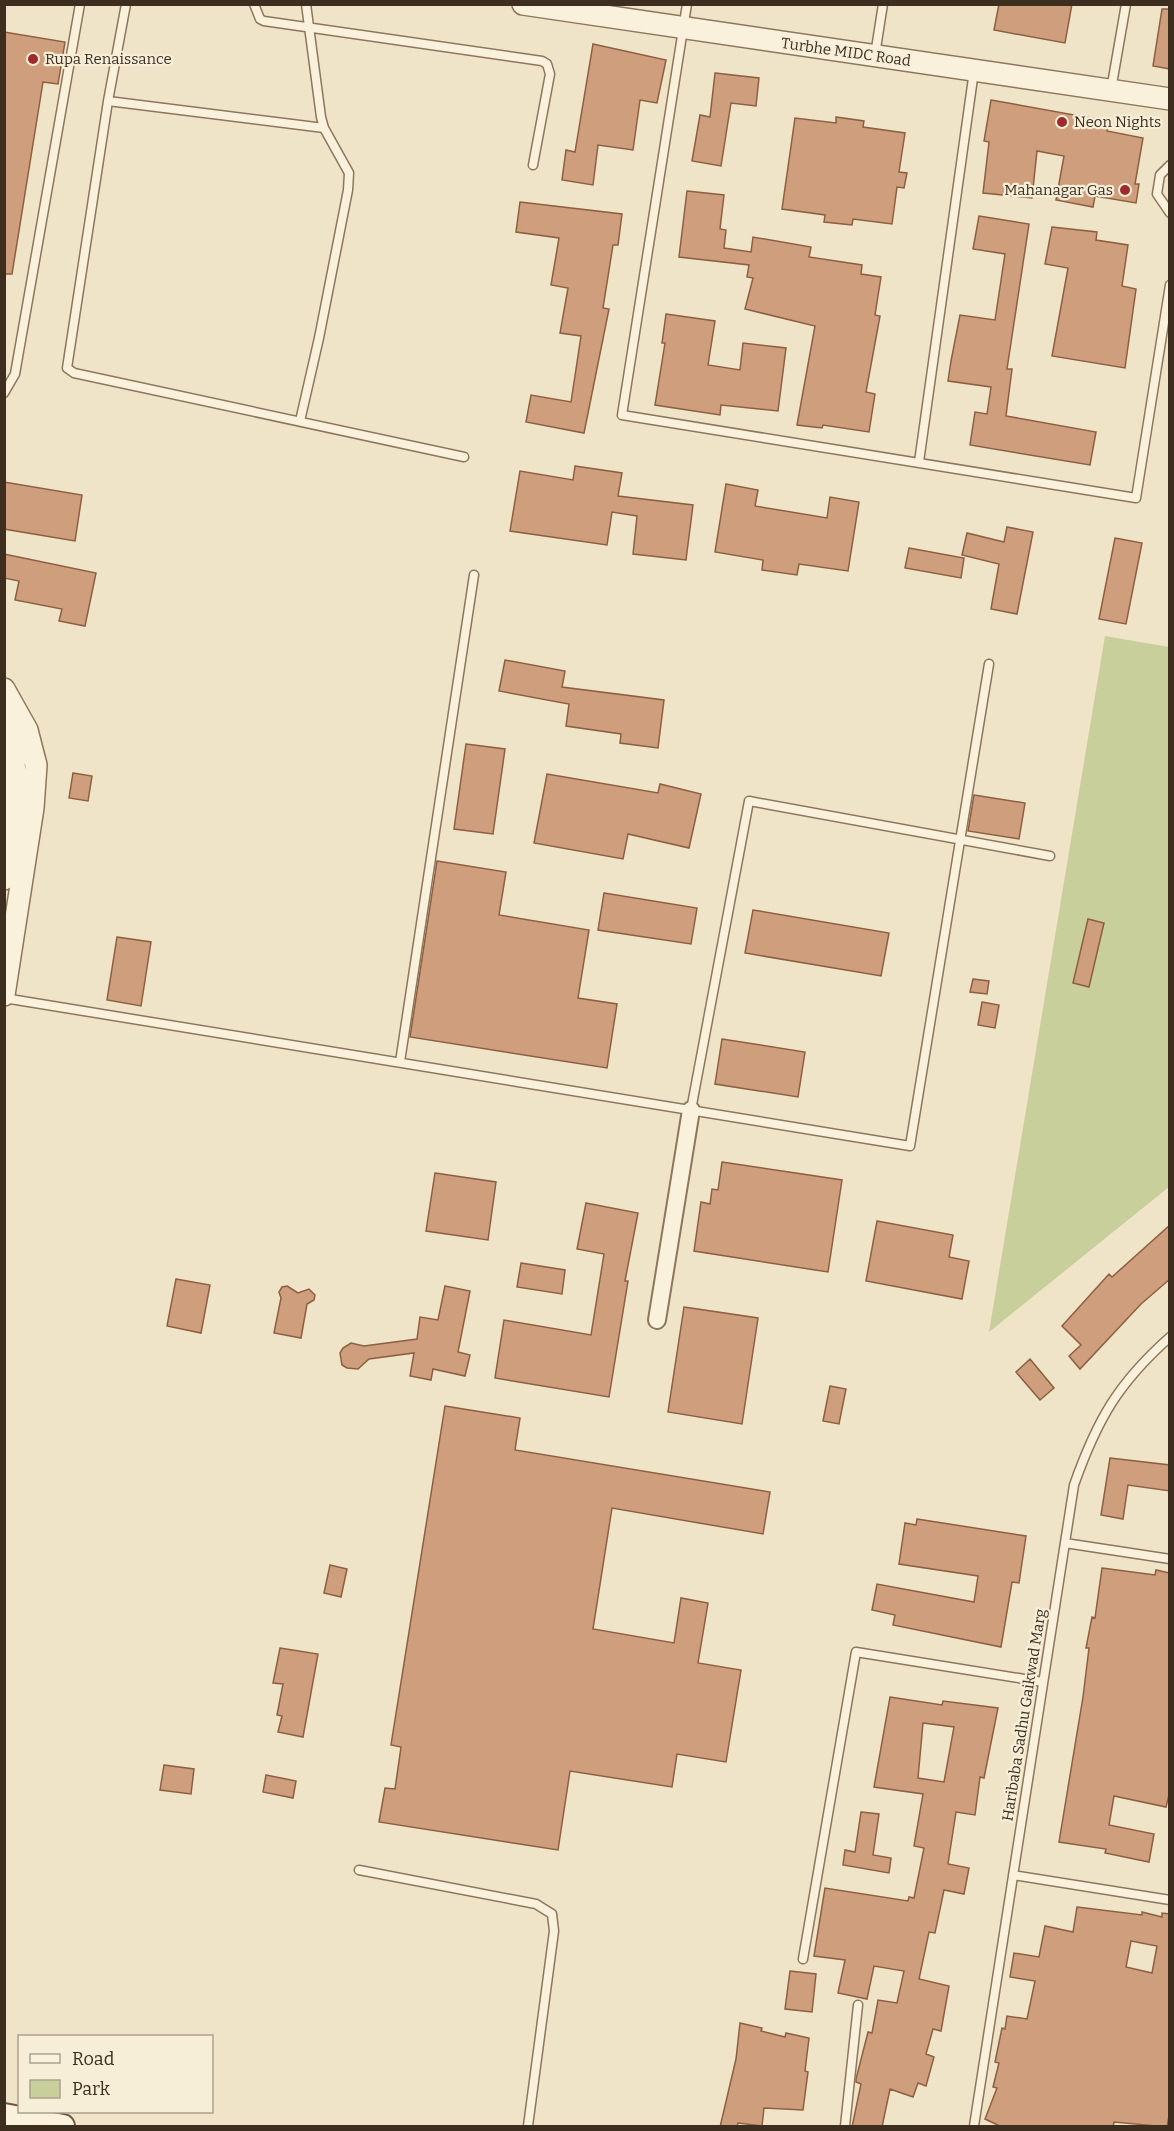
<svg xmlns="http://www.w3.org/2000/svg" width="1174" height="2131" viewBox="0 0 1174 2131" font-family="Bitter,serif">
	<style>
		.green { fill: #c9cf9b }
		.building { fill: #cf9f7d; stroke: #8d5f41; stroke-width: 1.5; fill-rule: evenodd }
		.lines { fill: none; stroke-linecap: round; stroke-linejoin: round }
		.service-casing { stroke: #8d765c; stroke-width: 11 }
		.minor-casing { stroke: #8d765c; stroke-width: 20 }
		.tertiary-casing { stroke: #8d765c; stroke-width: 24 }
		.secondary-casing { stroke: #6f573f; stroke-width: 26 }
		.service { stroke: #faf1dc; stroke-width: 8 }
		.minor { stroke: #faf1dc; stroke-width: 16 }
		.tertiary { stroke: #faf1dc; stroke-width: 21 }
		.secondary { stroke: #faf1dc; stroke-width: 22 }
		.poi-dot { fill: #9e2a2b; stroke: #f7eed8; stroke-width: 2 }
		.labels { text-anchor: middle; stroke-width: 4.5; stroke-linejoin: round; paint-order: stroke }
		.street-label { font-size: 15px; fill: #3d2e20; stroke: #f7eed8 }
		.poi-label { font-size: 15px; fill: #3d2e20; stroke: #f7eed8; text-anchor: start }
	</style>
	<rect width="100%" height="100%" fill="#f0e4c8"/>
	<!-- green -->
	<path class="green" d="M1105,636L1169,647V1187L989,1332Z"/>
	<!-- building -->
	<path class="building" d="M999,4H1072L1065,43L994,30Z
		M1162,9H1170V69L1153,66Z
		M4,32L65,42L58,84L43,82L12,274H4Z
		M593,44L666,60L657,103L640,100L633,150L598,145L593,185L562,180L566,150L575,152Z
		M715,73L759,78L756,106L731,103L721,166L692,161L700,115L710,117Z
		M991,100L1108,121L1107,131L1143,138L1135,184H1139L1136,203L1095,196L1093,207L1056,200L1064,156L1037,151L1032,198L983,193L989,142L984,141Z
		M836,117L864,121L863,127L905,133L899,172L907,173L904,188L897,187L892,224L853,219L852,225L824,222L825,215L782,209L795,118L836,123Z
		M687,191L724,195L720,229L726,230L724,248L751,252L753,237L811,247L809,257L862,265L861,274L881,277L875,315L880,316L866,392L875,394L869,432L823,425L822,428L797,425L815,326L745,309L753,278L747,277L749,265L679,257Z
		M520,202L622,214L618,245H613L603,308L609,309L584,433L526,422L531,395L571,402L581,336L560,333L568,288L551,285L559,238L516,232Z
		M979,216L1029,224L1007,369H1012L1006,416L1096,432L1090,465L970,445L975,412L987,414L991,387L948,381L951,361L960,315L995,320L1005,254L973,249Z
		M1052,227L1097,232L1096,240L1128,245L1122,286L1136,289L1125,368L1052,356L1068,268L1045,264Z
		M666,314L715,321L708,365L740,370L743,343L786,348L778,411L721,405L720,415L655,405L665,343H662Z
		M575,466L622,473L618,496L693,505L686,560L633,554L637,516L612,512L607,545L510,531L520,471L573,480Z
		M4,482L82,495L75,541L4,529Z
		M726,484L758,490L755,506L827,518L830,497L859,502L848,571L799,564L797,575L762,570L763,560L715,552Z
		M1007,527L1033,532L1017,614L991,609L999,564L962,555L967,533L1004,542Z
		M1115,538L1142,543L1126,624L1099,619Z
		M909,548L964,558L961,578L905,568Z
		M4,554L96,573L85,626L59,621L62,609L15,600L19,581L4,578Z
		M505,660L565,671L562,687L664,700L658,748L620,743L621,734L566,726L569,704L499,691Z
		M466,744L505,749L493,834L454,829Z
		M73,773L92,776L88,801L69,798Z
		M547,774L658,793L660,784L701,794L689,848L628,834L623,859L534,843Z
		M974,795L1025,803L1019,839L968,831Z
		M437,861L506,872L499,915L589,930L578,998L617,1004L607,1068L410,1037Z
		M604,893L697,908L691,944L598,930Z
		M753,910L889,933L881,976L745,953Z
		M1088,919L1104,923L1089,987L1073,983Z
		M117,937L151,942L141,1006L107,1000Z
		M973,979L989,981L987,994L970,992Z
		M982,1002L999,1005L995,1028L978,1025Z
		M722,1039L805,1052L798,1097L715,1084Z
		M722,1162L842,1180L828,1272L694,1251L701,1202L710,1204L712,1189L718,1190Z
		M435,1173L496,1182L488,1240L426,1231Z
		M586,1203L638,1213L625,1281H628L609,1397L495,1378L504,1320L591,1335L604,1254L577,1249Z
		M877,1221L953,1235L949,1257L969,1261L962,1299L866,1281Z
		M1170,1225V1279L1141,1304L1080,1369L1069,1356L1081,1345L1062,1326L1109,1274L1112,1277Z
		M521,1263L565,1270L562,1294L517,1287Z
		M176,1279L210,1285L201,1333L167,1326Z
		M287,1286L298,1293L309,1289L315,1295L314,1300L307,1304L301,1338L274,1333L281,1298L279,1292L282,1287Z
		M445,1286L470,1291L458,1352L470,1355L465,1376L433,1369L431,1380L410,1376L414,1353L369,1359L358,1369L347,1368L342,1365L340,1353L343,1348L351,1343L364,1346L417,1339L420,1317L438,1320Z
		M684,1307L758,1318L742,1424L668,1412Z
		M1030,1359L1054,1388L1040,1400L1016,1372Z
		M830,1386L846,1389L839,1424L823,1421Z
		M445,1406L520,1418L515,1450L770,1492L763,1534L612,1508L593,1629L674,1643L681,1598L708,1603L698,1663L741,1670L726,1762L677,1754L672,1787L570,1771L558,1850L379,1822L385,1788L395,1789L401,1747L391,1745Z
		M1110,1458L1170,1465V1491L1128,1485L1123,1519L1101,1515Z
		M917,1519L1026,1536L1019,1583L1012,1582L1001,1647L893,1625L895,1615L872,1610L877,1584L974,1602L978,1576L899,1564L905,1523L916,1525Z
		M330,1565L347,1569L341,1597L324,1593Z
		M1102,1568L1155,1575L1156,1570L1170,1573V1791L1166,1807L1114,1796L1109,1825L1154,1834L1149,1862L1105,1853L1106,1849L1059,1842L1083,1697L1089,1648H1086L1092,1617L1095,1618Z
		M280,1648L318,1654L303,1737L278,1732L282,1716L277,1715L283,1684L273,1683Z
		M890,1697L942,1705L943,1701L998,1708L984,1778L980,1777L975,1815L956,1812L948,1864L969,1868L964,1894L944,1890L935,1933L929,1932L919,1979L949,1986L941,2031L933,2029L926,2054L934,2057L926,2086L918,2083L913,2097L890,2089L882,2127H852L861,2084L856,2082V2079L868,2032L872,2033L878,2000L897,2003L904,1971L874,1966L867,1999L838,1993L845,1960L814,1956L825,1888L908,1901L909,1897L914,1898L924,1848L914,1846L923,1794L874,1787ZM923,1723L954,1727L944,1782L918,1778Z
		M164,1765L194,1769L191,1794L160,1790Z
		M266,1775L296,1781L293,1798L263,1792Z
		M861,1812L879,1814L873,1855L891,1858L889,1873L843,1865L845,1850L855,1852Z
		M1077,1907L1142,1915V1912L1162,1917V1913L1170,1914V2110L1167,2127L1114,2122L1113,2127H1002L985,2119L997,2088L993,2087L999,2063L995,2062L1002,2028L1005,2029L1007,2016L1027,2019L1035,1981L1010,1977L1014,1953L1039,1957L1045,1926L1073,1932ZM1131,1941L1157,1946L1152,1973L1126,1967Z
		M790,1971L816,1974L812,2012L785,2009Z
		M740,2023L762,2028L761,2031L785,2037L786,2033L809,2038L805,2071L808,2072L803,2110L764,2108L762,2126L738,2123L737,2127H720L736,2059Z"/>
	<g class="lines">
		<defs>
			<path id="service" d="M254,4L260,19L264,21L542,61L547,64L550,74L533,165
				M687,4L622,415L1136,498L1170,285
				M875,55L883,4
				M1111,90L1126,4
				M108,101L126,4
				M324,128L108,101L67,368L74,373L464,457
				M1170,165L1160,175L1157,194L1170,213
				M4,393L15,374L80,4
				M300,421L319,338L348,190L349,173L324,128L321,117L306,4
				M919,462L974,71
				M4,998L910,1146L989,664
				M400,1062L474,575
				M691,1110L749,801L1050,856
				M1065,1543L1170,1559
				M359,1870L536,1904L552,1914L554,1931L528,2126
				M1013,1875L1170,1900
				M803,1959L856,1652L1043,1682
				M845,2126L858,2005
				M974,2126L1074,1485C1097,1420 1118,1383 1170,1337"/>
			<path id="minor" d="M657,1320L691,1110"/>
			<path id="tertiary" d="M523,4L1170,99
				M4,689L27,730L36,765L33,808L4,995
				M4,724C25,773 12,828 4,879"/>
			<path id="secondary" d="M4,2115L63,2126"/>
		</defs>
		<!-- service casing -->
		<use href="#service" class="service-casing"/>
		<!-- minor casing -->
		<use href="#minor" class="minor-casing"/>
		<!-- tertiary casing -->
		<use href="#tertiary" class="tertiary-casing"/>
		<!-- secondary casing -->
		<use href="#secondary" class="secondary-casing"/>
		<!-- service -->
		<use href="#service" class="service"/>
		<!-- minor -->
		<use href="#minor" class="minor"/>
		<!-- tertiary -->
		<use href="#tertiary" class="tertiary"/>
		<!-- secondary -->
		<use href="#secondary" class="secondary"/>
	</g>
	<!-- markers -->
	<g class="poi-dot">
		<circle cx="33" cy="59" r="6"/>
		<circle cx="1062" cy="122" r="6"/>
		<circle cx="1125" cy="190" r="6"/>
	</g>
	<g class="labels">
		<!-- street labels -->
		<g class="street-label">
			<text transform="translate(846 52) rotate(8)" y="5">Turbhe MIDC Road</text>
			<text transform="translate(1024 1715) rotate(-81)" y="5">Haribaba Sadhu Gaikwad Marg</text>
		</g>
		<!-- poi labels -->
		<g class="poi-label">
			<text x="45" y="64">Rupa Renaissance</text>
			<text x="1074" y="127">Neon Nights</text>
			<text x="1113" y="195" text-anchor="end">Mahanagar Gas</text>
		</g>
	</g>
	<!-- border -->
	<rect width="1174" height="2131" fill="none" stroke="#3d2e20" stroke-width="12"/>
	<!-- legend -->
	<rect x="18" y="2035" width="195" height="78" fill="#f7eed8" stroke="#ada18e" stroke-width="1.5"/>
	<rect x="30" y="2054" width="30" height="9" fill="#faf1dc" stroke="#ada18e" stroke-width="1.5"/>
	<text x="72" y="2065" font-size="18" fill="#3d2e20">Road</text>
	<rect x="30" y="2080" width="30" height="18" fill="#c9cf9b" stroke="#ada18e" stroke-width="1.5"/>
	<text x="72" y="2095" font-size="18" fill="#3d2e20">Park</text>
</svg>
